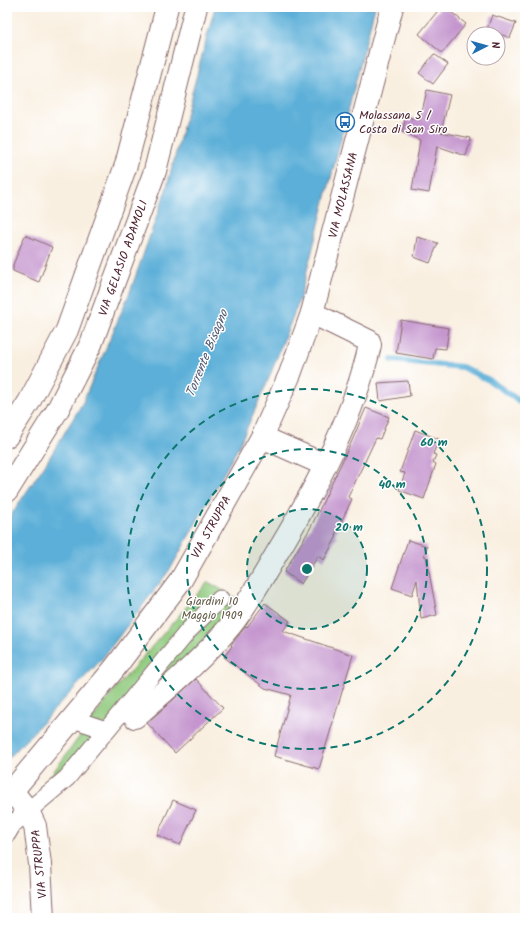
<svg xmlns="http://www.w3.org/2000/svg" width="532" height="925" viewBox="0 0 532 925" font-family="Kalam,sans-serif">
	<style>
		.green { fill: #91cb7f; stroke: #6e7555 }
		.forest { fill: #74af6e; stroke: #5f674c }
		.water { fill: #5cafd8; stroke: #536782 }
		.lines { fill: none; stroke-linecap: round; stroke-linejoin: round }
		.stream { stroke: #5cafd8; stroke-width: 6 }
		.building { fill: #c495ce }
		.pedestrian-casing { stroke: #87686a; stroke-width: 19 }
		.minor-casing { stroke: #87686a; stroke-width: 24 }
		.secondary-casing { stroke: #87686a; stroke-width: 24 }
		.primary-casing { stroke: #87686a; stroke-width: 24 }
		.pedestrian { stroke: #fff; stroke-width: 17 }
		.minor { stroke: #fff; stroke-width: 22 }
		.secondary { stroke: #fff; stroke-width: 22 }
		.primary { stroke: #fff; stroke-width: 22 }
		.ring { fill: none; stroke: #0f766e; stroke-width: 2; stroke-dasharray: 7 5 }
		.labels { text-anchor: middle; stroke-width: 3; stroke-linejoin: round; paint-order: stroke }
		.poi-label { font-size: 12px; fill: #4a1f2b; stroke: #fff; text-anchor: start }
		.street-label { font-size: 12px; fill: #4a1f2b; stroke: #fff }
		.park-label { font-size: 12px; fill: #635b48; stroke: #fff }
		.water-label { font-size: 13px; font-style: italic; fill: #515970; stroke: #fff }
		.centre { fill: #0f766e; stroke: #fff; stroke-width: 2 }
		.ring-label { font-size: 12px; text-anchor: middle; font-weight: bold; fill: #0f766e; stroke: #fff; stroke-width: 3; stroke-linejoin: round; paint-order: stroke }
	</style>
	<rect width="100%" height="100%" fill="#fff"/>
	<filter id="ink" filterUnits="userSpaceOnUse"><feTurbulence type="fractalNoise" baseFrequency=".025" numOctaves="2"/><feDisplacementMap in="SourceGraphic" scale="8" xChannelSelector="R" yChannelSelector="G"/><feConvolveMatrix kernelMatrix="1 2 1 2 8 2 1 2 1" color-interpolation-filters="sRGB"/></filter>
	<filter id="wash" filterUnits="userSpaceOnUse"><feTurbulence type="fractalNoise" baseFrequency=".012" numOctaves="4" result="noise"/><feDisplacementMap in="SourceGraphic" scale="16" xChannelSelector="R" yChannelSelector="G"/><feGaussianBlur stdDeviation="0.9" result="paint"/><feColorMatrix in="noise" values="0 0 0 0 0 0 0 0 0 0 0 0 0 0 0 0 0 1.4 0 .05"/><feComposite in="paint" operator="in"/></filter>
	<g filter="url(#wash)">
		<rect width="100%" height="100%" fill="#f9efe0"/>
		<!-- green -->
		<path class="green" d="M208,582L245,603L87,762L48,779L115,689Z"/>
		<!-- forest -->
		<path class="forest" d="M7,7L10,45L7,63Z"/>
		<!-- water -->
		<path class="water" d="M215,7H375L300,298L269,378L239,446L171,568L102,659L7,760V521L48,460L82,404L130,292L166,190Z"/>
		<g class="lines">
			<!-- stream -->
			<path class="stream" d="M392,360L462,367L489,380L525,405
				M83,918H97"/>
		</g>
		<g id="blocks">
			<!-- building -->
			<path class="building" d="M441,7H445L466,24L442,53L419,34Z
				M492,15L516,23L510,38L487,29Z
				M434,54L448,64L433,84L419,73Z
				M427,90L450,95L441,132L471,138L466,156L437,146L429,193L412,190L420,140L402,132L406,117L420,120Z
				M25,235L52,247L39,282L13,271V265Z
				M417,237L438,243L430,263L414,257Z
				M401,320L449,328L446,349L435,348L433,359L396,353Z
				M408,381L410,396L380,401L378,383Z
				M366,408L389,417L380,439L376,438L348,497L352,499L335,535L337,536L324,560L318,556L301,584L284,572L311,527L351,443Z
				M415,430L439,439L433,454L436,455L433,462L436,464L424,499L399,490L405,473L400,472Z
				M408,540L427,546L424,556H426L437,615L421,619L417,580L412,595L392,588Z
				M265,603L290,621L283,631L353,655L319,769L274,756L291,695L265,688L224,657L232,646L231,645L246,626L247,627Z
				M196,679L223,708L175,753L147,723Z
				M173,800L196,810L180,845L157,835Z"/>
		</g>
	</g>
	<g filter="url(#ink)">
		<use href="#blocks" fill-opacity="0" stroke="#87686a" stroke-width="1"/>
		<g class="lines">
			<defs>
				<path id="pedestrian" d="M73,719L106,730
					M7,834L13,824L28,811L67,778L189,630L220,599"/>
				<path id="minor" d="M262,437L325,465
					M135,717C168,688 203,659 231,625C251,600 266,571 283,543C319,482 354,415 370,345L369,341L312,313
					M13,792L28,811L35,826L40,864L43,918"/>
				<path id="secondary" d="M7,797L114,669L181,580L262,437L290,374L312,313L392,7"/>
				<path id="primary" d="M7,436L29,402L67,330L126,165L167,7
					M7,491L57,411L91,344L155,171L196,7"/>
			</defs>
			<!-- pedestrian casing -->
			<use href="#pedestrian" class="pedestrian-casing"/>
			<!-- minor casing -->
			<use href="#minor" class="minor-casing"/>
			<!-- secondary casing -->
			<use href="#secondary" class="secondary-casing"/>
			<!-- primary casing -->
			<use href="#primary" class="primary-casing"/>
			<!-- pedestrian -->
			<use href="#pedestrian" class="pedestrian"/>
			<!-- minor -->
			<use href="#minor" class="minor"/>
			<!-- secondary -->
			<use href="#secondary" class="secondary"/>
			<!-- primary -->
			<use href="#primary" class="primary"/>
		</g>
	</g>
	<!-- distance rings -->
	<circle cx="307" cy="569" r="60" fill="#0f766e" fill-opacity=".12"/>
	<g class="ring">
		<circle cx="307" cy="569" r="60"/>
		<circle cx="307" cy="569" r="120"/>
		<circle cx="307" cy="569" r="180"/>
	</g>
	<!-- icons -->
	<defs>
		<symbol id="bus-ring" viewBox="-11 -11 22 22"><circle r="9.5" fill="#fff" stroke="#1f6fb2" stroke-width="1.5"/><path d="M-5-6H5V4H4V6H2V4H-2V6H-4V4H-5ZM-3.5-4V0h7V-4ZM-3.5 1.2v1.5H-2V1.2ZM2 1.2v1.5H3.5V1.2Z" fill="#1f6fb2"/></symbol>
	</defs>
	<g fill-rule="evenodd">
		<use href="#bus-ring" x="334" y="111" width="22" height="22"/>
	</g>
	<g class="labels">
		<!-- poi labels -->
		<g class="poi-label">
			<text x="359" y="119">Molassana 5 /<tspan x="359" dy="14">Costa di San Siro</tspan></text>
		</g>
		<!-- street labels -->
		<g class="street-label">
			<text transform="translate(343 195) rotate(-76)" y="4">VIA MOLASSANA</text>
			<text transform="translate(123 258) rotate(-70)" y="4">VIA GELASIO ADAMOLI</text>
			<text transform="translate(211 527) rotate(-61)" y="4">VIA STRUPPA</text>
			<text transform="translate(39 864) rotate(-96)" y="4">VIA STRUPPA</text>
		</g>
		<!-- park labels -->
		<g class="park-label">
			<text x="212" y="605">Giardini 10<tspan x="212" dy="14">Maggio 1909</tspan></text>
		</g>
		<!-- water labels -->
		<g class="water-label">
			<text transform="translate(206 353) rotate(-68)" y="5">Torrente Bisagno</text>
		</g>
	</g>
	<circle cx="307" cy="569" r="6" class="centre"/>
	<g class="ring-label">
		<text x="434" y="446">60 m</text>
		<text x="392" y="488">40 m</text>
		<text x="349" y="531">20 m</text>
	</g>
	<!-- margin -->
	<rect width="532" height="925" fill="none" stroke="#fff" stroke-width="24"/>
	<!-- north arrow -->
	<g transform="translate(486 46) rotate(84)"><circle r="19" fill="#ffffff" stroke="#b7a5aa"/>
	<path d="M0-3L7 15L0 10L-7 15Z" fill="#1f6fb2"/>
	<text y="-6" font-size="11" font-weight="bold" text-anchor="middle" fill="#4a1f2b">N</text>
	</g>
</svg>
